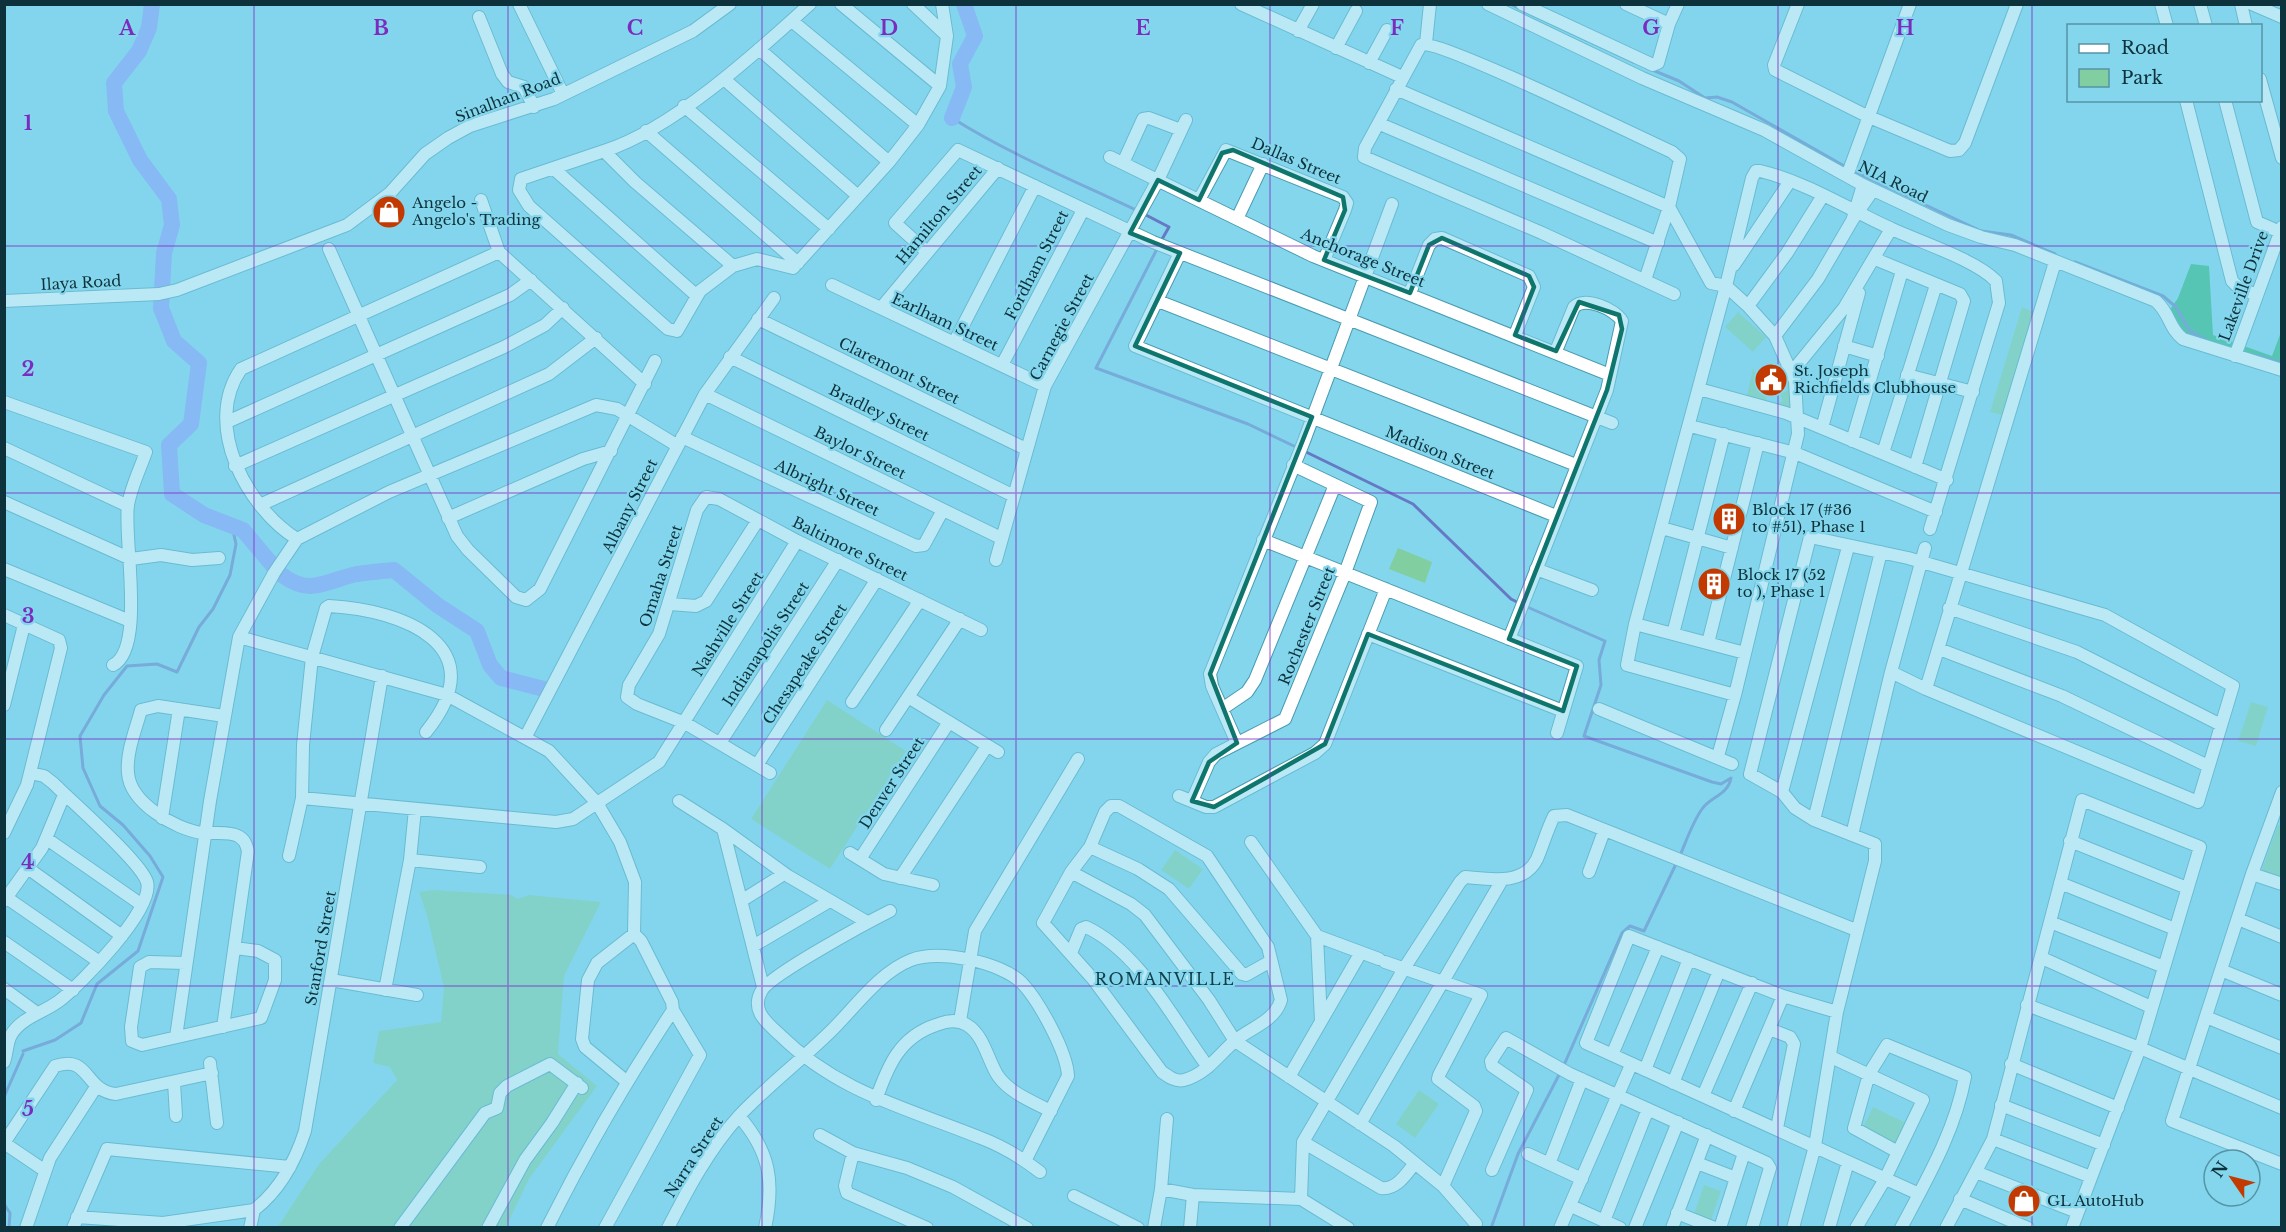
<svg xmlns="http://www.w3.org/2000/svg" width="2286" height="1232" viewBox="0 0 2286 1232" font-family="'Libre Baskerville',serif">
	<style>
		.green { fill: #81cea1 }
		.forest { fill: #21b170 }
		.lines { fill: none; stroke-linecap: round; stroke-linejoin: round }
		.stream { stroke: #6679c4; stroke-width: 3 }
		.river { stroke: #8c97fe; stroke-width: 16 }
		.minor-casing { stroke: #499cb1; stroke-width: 14 }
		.minor { stroke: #fff; stroke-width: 12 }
		.marked { fill: none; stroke: #0f766e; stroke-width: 4.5; stroke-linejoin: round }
		.grid { fill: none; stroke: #7b2cbf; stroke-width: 1.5; stroke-opacity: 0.55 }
		.labels { text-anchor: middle; stroke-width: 4.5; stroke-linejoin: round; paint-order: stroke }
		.street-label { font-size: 15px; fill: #0e323b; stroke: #84d6ed }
		.poi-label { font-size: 15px; fill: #0e323b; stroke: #84d6ed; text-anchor: start }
		.neighbourhood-label { font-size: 16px; letter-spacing: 1.5px; fill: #113f4a; stroke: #84d6ed }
		.grid-label { font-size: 20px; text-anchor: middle; font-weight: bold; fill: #7b2cbf; stroke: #84d6ed; stroke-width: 4.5; stroke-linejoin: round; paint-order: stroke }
	</style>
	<rect width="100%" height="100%" fill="#84d6ed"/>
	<!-- green -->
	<path class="green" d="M2022,307L2038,314L2009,417L1990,412Z
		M1738,312L1766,337L1753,352L1725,327Z
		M1784,365L1790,383L1788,390L1794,395L1796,418L1745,404L1753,368L1770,407L1783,401L1780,394L1788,390L1780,371Z
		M1398,548L1432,562L1425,583L1389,569Z
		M827,700L906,751L830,869L751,819Z
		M2251,702L2268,707L2256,746L2238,741Z
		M2278,825L2281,826V880L2261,872Z
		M1175,850L1203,869L1189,889L1161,870Z
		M433,890L512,895L517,899L529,895L601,902L564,976L558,1054L597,1086L529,1179L506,1227L277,1228L319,1164L397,1080L390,1067L373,1063L379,1031L441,1022L444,988L427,915L419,892Z
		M1419,1090L1439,1104L1415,1138L1396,1124Z
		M1873,1107L1908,1124L1897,1146L1862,1129Z
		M1704,1185L1721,1191L1711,1220L1694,1214Z"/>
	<!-- forest -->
	<path class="forest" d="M2191,264L2209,266L2213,335L2272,356L2281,332V362L2278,371L2180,336L2167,314L2178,298Z"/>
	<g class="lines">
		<!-- stream -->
		<path class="stream" d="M1510,4L1633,62
			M1650,69L1679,81L1705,98L1717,97L1732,102L1846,167
			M952,118C1011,155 1075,181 1138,211
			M1851,170L1981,231L2011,235L2055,254
			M1144,214L1169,227L1161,241
			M1158,247L1096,368L1248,424L1298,448
			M2075,262L2163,296L2176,307L2189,330L2209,342
			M2254,355L2282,363
			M1304,451L1413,504L1511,599L1519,603
			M1525,606L1605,641L1599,660L1601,685L1584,736L1712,782L1721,784L1731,778C1728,795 1710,797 1702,809C1692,823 1686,842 1679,858
			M23,1051L55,1040L81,1023L97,984L138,951L163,877L150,856L123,825L100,806L83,768L80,736L104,695L127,666L157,664L177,672L199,627L213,609L230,575L236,544L232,526
			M1564,1065L1622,933L1630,926L1644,931L1676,864
			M4,1097L23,1054
			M4,1204L10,1213L9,1228
			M1491,1228L1518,1154L1561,1071"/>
		<!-- river -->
		<path class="river" d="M152,4L149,28L139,51L114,83L116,111L140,160L169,199L172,225L164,253L161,308L174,341L199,363L191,424L169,445L172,494L204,515L243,530L274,567
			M952,118L964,87L960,64L975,36L964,4
			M282,575C311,597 327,580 357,574C369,572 382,571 394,570L437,605L477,631L490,665L501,678L544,689"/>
		<defs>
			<path id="minor" d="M519,4L563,94
				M841,4L940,86
				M913,4L947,36
				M1241,4L1402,77
				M1488,4L1642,78L1764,130L1863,185L1948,225L1981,237L2015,245L2156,301C2171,315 2168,327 2183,339L2282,370
				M1522,4L1653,65L1658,63L1669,24L1678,4
				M1626,4L1669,24
				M1798,4L1774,65L1775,70L1867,116L1950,151L1959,150L1965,143L2017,4
				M2161,4L2167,26
				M2200,4L2206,26
				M2241,4L2246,26
				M2252,4L2282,17
				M479,17L502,74L508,82L524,87L534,107
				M792,21L918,125
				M1298,31L1313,4
				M1426,43L1430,4
				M1336,48L1356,11
				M759,49L889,162
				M1369,63L1387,30
				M724,79L858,196
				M2260,79L2282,158
				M1396,89L1669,207L1645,280
				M2186,100L2232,281L2238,287L2256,295
				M2225,100L2257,222L2280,232
				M684,106L829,229
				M1380,124L1658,243
				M646,131L798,263
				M604,151C673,129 756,53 810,4
				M1110,157L1313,256L1610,375
				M1123,163L1143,119L1149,118L1181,130
				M554,169L697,296
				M1847,176L1910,4
				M1873,190L1853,219L1818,279L1775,336L1748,306L1726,286L1752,178L1756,171H1760C1806,182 1850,210 1892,229C1920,242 1976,260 1996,281L1999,303L1930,529
				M481,200L499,252
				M1199,200L1226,150L1343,197L1347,203L1345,210L1324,260
				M1853,218L1863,185
				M1237,219L1263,164
				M329,249L457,536L468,550L516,597L526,600L540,589L655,361
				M927,252L895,223L958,150L1153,242L1612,423
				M1180,253L1135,346L1556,516
				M1875,259L1960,294L1964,301L1915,467
				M1734,265L1790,181
				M733,266L635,182L604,151L521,179L519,190L529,206L668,329L677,331L700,291L733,266L757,259L793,268L889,162L918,125L940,86L947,36L942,4
				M832,285L1045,386
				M1410,293L1429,245L1435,239L1442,238L1529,276L1534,287L1515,335
				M1674,294L1542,233L1364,157L1365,148L1421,45C1437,38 1641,138 1672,152L1680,159L1669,207L1711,283L1726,286L1635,624L1627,665L1735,695
				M4,301L159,294L177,290L347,225L390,193L425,154L448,138L470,126L554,99L693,31L730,4
				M1158,301L1576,465
				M1748,306L1787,253L1822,197
				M881,308L998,168
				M758,319L1026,449
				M954,343L1035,186
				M1844,346L1878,356
				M2235,356L2282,227
				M730,357L1014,496
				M1002,365L1083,210
				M1791,373L1844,308L1891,229
				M1907,375L1973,392
				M645,384L499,252L241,369C202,425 247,508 297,539L389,492L596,405L617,409L678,446
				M1699,389L1786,413L1947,480
				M705,394L1001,538
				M4,402L146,452C140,469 131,487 128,505C123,536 146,649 113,665
				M227,422L510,295L531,280
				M1690,426L1795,453L1936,512
				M1822,428L1859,293
				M682,437L916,546L924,545L943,510
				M1852,441L1902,271
				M4,448L128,506
				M1883,453L1936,285
				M235,466L504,347L545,325L563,308
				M4,502L131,559L161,555L192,560L219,558
				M260,505L549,374L596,338
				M448,518L583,459L611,451
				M1662,528L1732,548
				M1263,540L1577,666L1557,733
				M996,560L1045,386L1158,180L1186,120
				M4,569L130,621
				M1536,569L1592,590
				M670,604L696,606L706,601L758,520
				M1949,608L2077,652L2221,725
				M4,615L59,640L61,648L27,785L4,833
				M1635,624L1745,653
				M1368,634L1563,711
				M1673,634L1724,434
				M239,637L447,695L549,751L597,803L620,842L635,882L634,934L641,941L672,1002L673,1010L700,1055L605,1228
				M1509,639L1607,390L1622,321C1615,309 1585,296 1574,307L1556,351
				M1708,643L1758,443
				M1939,649L2062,696L2208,766
				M1926,689L2055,262
				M908,697L998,752
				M852,702L920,600
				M4,705L24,625
				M1222,709L1247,692L1255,680L1335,485
				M1599,709L1732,764
				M886,730L960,619
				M526,736L705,394L774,298
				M720,743L838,560
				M1237,743L1212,686L1210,674L1304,441L1392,204
				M1718,756L1735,695L1798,434L1795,381L1775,336
				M757,765L877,579
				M770,773L685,723L637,704L627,697L629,685L659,634L697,510L706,497L719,499L797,541L981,630
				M1782,792L1848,547
				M2282,792L2252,874L2172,1121L2282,1164
				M1179,796L1206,807H1214L1315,753L1325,744L1386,589
				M302,798L556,822L573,819L659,762L797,541
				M679,801L723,829
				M1192,801L1209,762L1216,754L1285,719L1345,573L1371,502L1293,465
				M1111,806H1119L1207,856L1268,947L1281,1000C1275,1021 1252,1027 1236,1040C1219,1054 1207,1074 1184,1080C1176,1082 1169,1077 1162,1072L1093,979L1043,923L1071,872L1090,847L1105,812Z
				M162,818L179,709
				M1814,820L1881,552
				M1852,835L1891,672L1925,548
				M47,839L142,905
				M2070,841L2187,888
				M1251,842L1317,936L1379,959
				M1090,847L1138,869L1169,889L1242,974L1246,975L1271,961
				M850,853L884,874L933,885
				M289,856L302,798L303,745L312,657L326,608L329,606C404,610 496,646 426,732
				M860,859L949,722
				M410,860L480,867
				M29,869L122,936
				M1071,872L1131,904L1145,915L1209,1000L1235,1041L1394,1146L1443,1186L1476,1224
				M1589,872L1604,831
				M2252,874L2282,884
				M900,878L987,746
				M2060,883L2175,929
				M7,898L98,961
				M4,901L42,848L64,795
				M741,901L784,874
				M890,911C868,922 772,974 762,990C750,1010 766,1022 780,1035C839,1093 907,1108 981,1138C1002,1146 1022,1158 1040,1172
				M2238,919L2282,937
				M2050,922L2164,967
				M1317,936L1321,1021
				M4,942L73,990
				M753,946L828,902
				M1071,953L1081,929L1086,927C1140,952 1174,1021 1208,1067
				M2042,958L2151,1007
				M1385,962L1481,995L1439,1075L1438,1079L1474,1106L1476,1111L1443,1186
				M185,963L149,962L140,967L131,1027L132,1041L142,1045L261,1018L275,980V960L258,951L235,948
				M2221,970L2282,995
				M331,980L417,995
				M763,987L723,829L788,876L867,922
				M4,989L37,1013
				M385,990L410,860L415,809
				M2027,1005L2140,1048L2282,1108
				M1837,1012L1783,996L1629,936L1586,1043L1919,1194
				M2206,1017L2282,1048
				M960,1021L975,931L1078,759
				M223,1027L248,851C246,844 245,840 238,836C228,831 213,834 202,833C175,829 130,803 128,773C126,752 136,729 141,710L158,706L224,716
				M1769,1029L1790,1037L1794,1044L1777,1128
				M176,1037L210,801L239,637L274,573L297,539
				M1612,1055L1658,947
				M1831,1057L1923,1100L1885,1179L1856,1228
				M4,1062C7,1054 7,1042 11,1035C22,1017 43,1013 59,1001C80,985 155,909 147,882C141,862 72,802 53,783L44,776L30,773
				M210,1063L217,1123
				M2011,1064L2118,1108
				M1645,1070L1689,959
				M1289,1077L1360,954
				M626,1081L585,1047L582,1039L588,980L597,963L634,934
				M174,1082L176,1116
				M1673,1083L1719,971
				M1703,1096L1752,983
				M876,1100C888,1065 900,1037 936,1025C946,1021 958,1019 967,1025C984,1035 988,1061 998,1076C1010,1093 1033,1102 1051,1111
				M2001,1105L2104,1145
				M1734,1111L1783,996
				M739,1116C770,1152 775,1182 765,1228
				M1360,1124L1502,880
				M820,1135L853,1153L907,1168L953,1187L1027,1228
				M1993,1139L2091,1177
				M1303,1142L1381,1188C1397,1190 1406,1174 1415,1163
				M4,1143L55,1066C90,1054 84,1091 116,1094L212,1073
				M4,1143L44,1170
				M1898,1152L1854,1128L1869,1074L1887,1045L1965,1077C1955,1131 1927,1179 1901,1228
				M853,1153L845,1186L847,1193L927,1228
				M1528,1154L1582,1179
				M1697,1163L1736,1178
				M1549,1164L1582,1079
				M1492,1170L1527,1090L1492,1066L1491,1061L1506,1038L1570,1074L1767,1163L1770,1168L1752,1228
				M1976,1172L2077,1212
				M1161,1189L1167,1119
				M1074,1196L1138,1228
				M1301,1199L1303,1142L1405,967L1460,882L1465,877C1489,879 1524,886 1537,859C1543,845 1547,830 1554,816L1567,815L1856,930
				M1960,1199L2028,1228
				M1571,1206L1620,1228
				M254,1210C280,1190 295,1162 305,1131L382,676
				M1677,1213L1715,1228
				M77,1217L163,1223L254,1210
				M1604,1221L1648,1109
				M26,1228L50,1158L96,1087
				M73,1228L107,1149L290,1167
				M250,1228L254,1210
				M400,1228L485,1113L497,1108L500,1093L507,1086L550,1064L582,1088
				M488,1228L525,1160L552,1123L577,1083
				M547,1228C585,1152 626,1081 673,1010
				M668,1228C688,1189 709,1149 739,1116C768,1085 803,1059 833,1029C855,1007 880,972 911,960C939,949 1001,962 1022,983C1039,1001 1067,1052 1068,1076L1025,1161
				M1154,1228L1161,1189L1193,1195L1301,1199L1348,1228
				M1190,1228L1193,1195
				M1560,1228L1631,1065
				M1635,1228L1678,1122
				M1672,1228L1707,1135
				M1720,1228L1744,1153
				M1793,1228L1815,1146L1837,1012L1875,861V844L1814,820L1795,808L1782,792L1750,774L1810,537L1908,558L2105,615L2233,686L2198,802L1926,689L1891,672
				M1829,1228L1848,1162
				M1946,1228L1993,1139L2082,800L2200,847L2140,1048L2072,1228"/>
		</defs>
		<!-- minor casing -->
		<use href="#minor" class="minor-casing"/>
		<!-- minor -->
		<use href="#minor" class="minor"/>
	</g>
	<!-- marked area -->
	<path d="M0 0H2286V1232H0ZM1233,150L1343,197L1345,210L1324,260L1410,293L1429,245L1442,238L1529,276L1534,287L1515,335L1556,351L1579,302L1619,315L1622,329L1607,390L1509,639L1577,666L1563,711L1368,634L1325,744L1214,807L1192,801L1209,762L1237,743L1210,674L1312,417L1135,346L1180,253L1130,233L1158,180L1199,200L1222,153Z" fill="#84d6ed" fill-opacity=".55" fill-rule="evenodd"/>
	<path class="marked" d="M1233,150L1343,197L1345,210L1324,260L1410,293L1429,245L1442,238L1529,276L1534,287L1515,335L1556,351L1579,302L1619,315L1622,329L1607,390L1509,639L1577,666L1563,711L1368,634L1325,744L1214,807L1192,801L1209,762L1237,743L1210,674L1312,417L1135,346L1180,253L1130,233L1158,180L1199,200L1222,153Z"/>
	<!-- grid -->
	<path class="grid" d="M254,4V1228M508,4V1228M762,4V1228M1016,4V1228M1270,4V1228M1524,4V1228M1778,4V1228M2032,4V1228M4,246H2282M4,493H2282M4,739H2282M4,986H2282"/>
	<!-- icons -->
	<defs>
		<symbol id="shop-disc" viewBox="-11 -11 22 22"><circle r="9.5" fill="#c23a02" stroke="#84d6ed"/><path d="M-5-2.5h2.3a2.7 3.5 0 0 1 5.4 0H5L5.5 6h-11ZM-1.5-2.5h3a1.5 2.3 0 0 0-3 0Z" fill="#fff"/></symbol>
		<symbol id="civic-disc" viewBox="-11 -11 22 22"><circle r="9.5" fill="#c23a02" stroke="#84d6ed"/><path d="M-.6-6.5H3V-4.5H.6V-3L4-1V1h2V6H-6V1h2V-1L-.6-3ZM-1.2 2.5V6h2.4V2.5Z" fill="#fff"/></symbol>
		<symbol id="building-disc" viewBox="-11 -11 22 22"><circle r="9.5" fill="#c23a02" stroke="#84d6ed"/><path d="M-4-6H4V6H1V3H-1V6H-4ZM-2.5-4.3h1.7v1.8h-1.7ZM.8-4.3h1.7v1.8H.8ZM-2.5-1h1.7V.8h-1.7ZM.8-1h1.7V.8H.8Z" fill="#fff"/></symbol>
	</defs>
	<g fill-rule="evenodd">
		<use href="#shop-disc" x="370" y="193" width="38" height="38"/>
		<use href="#civic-disc" x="1752" y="361" width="38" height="38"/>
		<use href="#building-disc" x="1710" y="500" width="38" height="38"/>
		<use href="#building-disc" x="1695" y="565" width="38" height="38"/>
		<use href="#shop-disc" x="2005" y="1182" width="38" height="38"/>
	</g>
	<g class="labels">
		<!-- street labels -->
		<g class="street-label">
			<text transform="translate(508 98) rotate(-21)" y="5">Sinalhan Road</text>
			<text transform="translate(1296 161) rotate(23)" y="5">Dallas Street</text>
			<text transform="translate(1893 182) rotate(26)" y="5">NIA Road</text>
			<text transform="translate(939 215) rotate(-50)" y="5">Hamilton Street</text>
			<text transform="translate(1363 258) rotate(22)" y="5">Anchorage Street</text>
			<text transform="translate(1037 265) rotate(-63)" y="5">Fordham Street</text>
			<text transform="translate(81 283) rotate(-3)" y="5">Ilaya Road</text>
			<text transform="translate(2244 286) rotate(-70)" y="5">Lakeville Drive</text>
			<text transform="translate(945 322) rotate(25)" y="5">Earlham Street</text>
			<text transform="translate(1062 327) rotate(-62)" y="5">Carnegie Street</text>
			<text transform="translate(899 371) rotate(26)" y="5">Claremont Street</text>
			<text transform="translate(879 413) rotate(26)" y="5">Bradley Street</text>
			<text transform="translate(860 453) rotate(26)" y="5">Baylor Street</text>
			<text transform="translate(1440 453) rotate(22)" y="5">Madison Street</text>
			<text transform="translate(827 488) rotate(25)" y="5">Albright Street</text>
			<text transform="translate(630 506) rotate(-63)" y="5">Albany Street</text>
			<text transform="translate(850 549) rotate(26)" y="5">Baltimore Street</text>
			<text transform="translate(661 576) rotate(-72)" y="5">Omaha Street</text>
			<text transform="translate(728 624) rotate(-58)" y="5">Nashville Street</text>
			<text transform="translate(1307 626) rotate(-68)" y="5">Rochester Street</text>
			<text transform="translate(766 644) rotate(-57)" y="5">Indianapolis Street</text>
			<text transform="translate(805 664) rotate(-57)" y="5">Chesapeake Street</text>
			<text transform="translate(892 783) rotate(-57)" y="5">Denver Street</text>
			<text transform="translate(321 948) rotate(-80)" y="5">Stanford Street</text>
			<text transform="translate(694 1157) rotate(-57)" y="5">Narra Street</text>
		</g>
		<!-- poi labels -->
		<g class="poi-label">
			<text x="412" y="208">Angelo -<tspan x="412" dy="17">Angelo's Trading</tspan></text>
			<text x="1794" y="376">St. Joseph<tspan x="1794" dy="17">Richfields Clubhouse</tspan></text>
			<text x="1752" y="515">Block 17 (#36<tspan x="1752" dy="17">to #51), Phase 1</tspan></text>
			<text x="1737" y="580">Block 17 (52<tspan x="1737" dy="17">to ), Phase 1</tspan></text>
			<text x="2047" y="1206">GL AutoHub</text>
		</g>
		<!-- neighbourhood labels -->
		<g class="neighbourhood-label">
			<text x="1165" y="985">ROMANVILLE</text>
		</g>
	</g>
	<g class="grid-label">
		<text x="127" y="35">A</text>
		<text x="381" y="35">B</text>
		<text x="635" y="35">C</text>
		<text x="889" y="35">D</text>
		<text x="1143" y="35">E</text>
		<text x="1397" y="35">F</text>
		<text x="1651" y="35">G</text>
		<text x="1905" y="35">H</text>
		<text x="28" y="130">1</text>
		<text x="28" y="376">2</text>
		<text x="28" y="623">3</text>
		<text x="28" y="869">4</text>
		<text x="28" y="1116">5</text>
	</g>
	<!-- border -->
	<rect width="2286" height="1232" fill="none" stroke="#0e323b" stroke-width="12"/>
	<!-- legend -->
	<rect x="2067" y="24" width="195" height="78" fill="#84d6ed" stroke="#5594a6" stroke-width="1.5"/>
	<rect x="2079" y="44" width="30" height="9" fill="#ffffff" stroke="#5594a6" stroke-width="1.5"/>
	<text x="2121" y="54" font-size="18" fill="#0e323b">Road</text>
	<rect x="2079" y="69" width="30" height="18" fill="#81cea1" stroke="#5594a6" stroke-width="1.5"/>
	<text x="2121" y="84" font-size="18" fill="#0e323b">Park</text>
	<!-- north arrow -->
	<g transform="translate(2232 1178) rotate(305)"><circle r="28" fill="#84d6ed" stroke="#5594a6" stroke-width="1.5"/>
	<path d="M0-4.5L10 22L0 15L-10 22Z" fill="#c23a02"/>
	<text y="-9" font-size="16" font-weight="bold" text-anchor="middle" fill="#0e323b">N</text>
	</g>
</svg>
